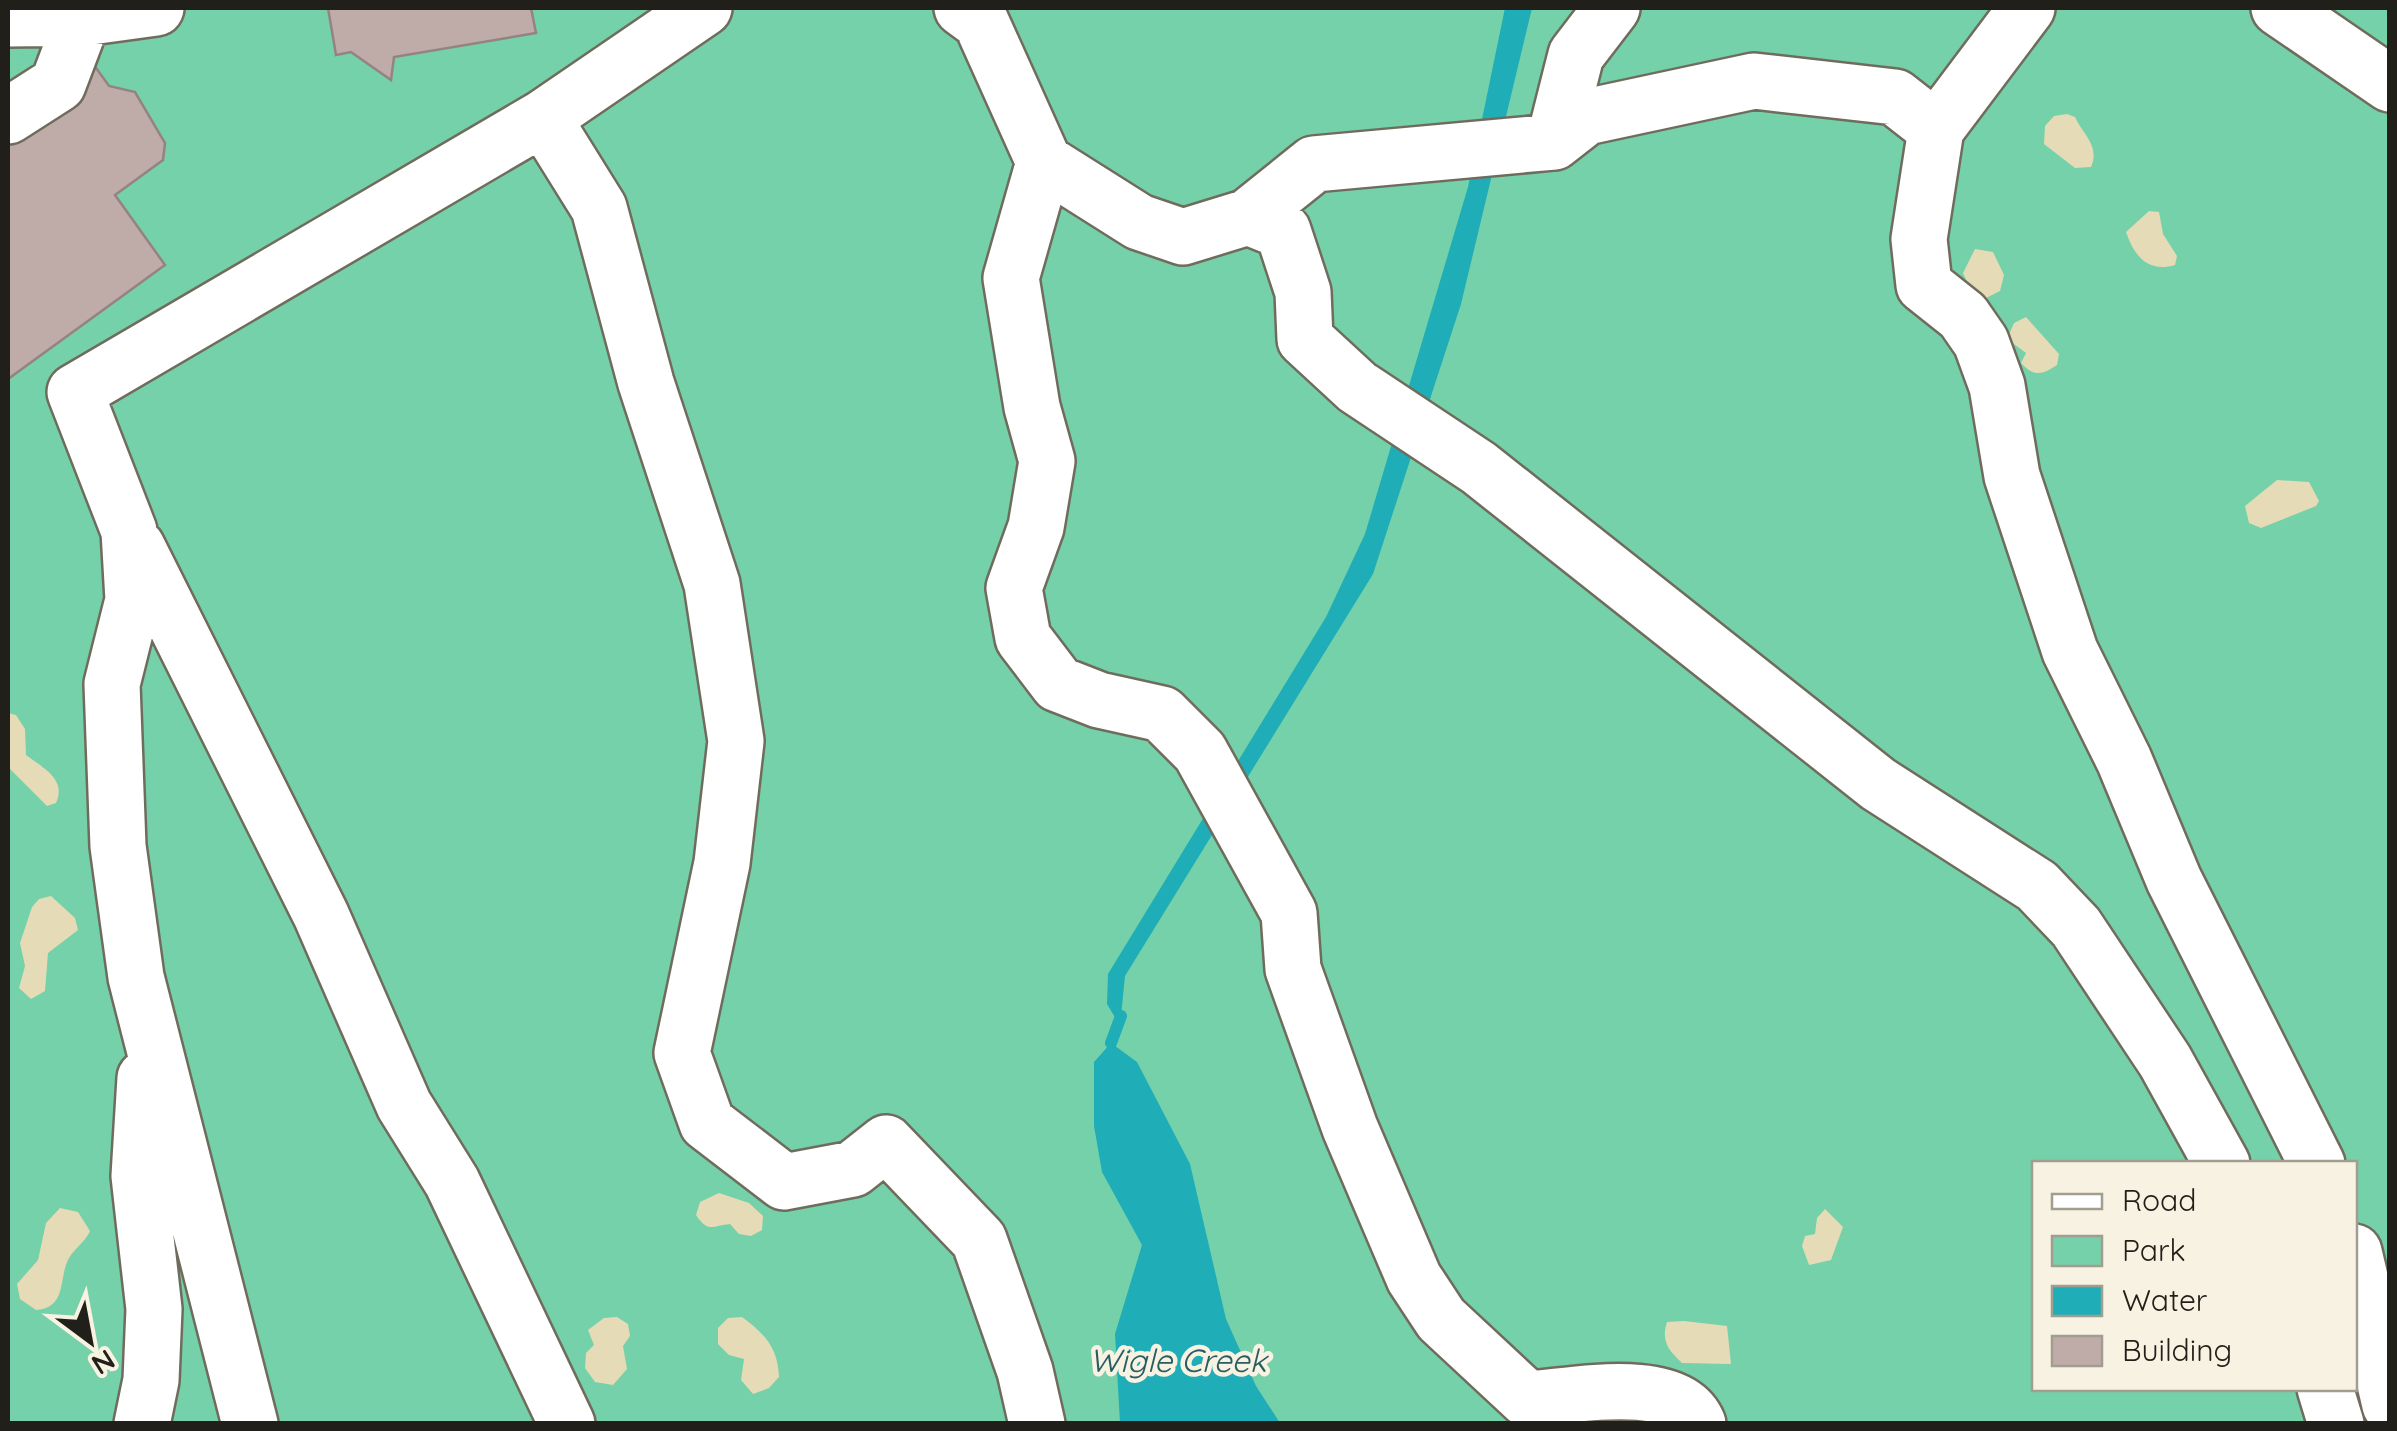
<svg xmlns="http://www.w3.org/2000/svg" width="2397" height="1431" viewBox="0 0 2397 1431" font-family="Quicksand,sans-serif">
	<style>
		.green { fill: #74d1a9; fill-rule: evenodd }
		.sand { fill: #e5dbb6 }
		.water { fill: #1fadb7 }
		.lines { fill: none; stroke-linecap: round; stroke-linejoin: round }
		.stream { stroke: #1fadb7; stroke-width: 12 }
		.building { fill: #bfaca9; stroke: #958380; stroke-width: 2.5 }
		.minor-casing { stroke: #706c5d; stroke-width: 60 }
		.minor { stroke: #fff; stroke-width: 55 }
		.labels { text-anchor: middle; stroke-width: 9; stroke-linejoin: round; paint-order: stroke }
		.water-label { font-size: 32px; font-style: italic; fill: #285d62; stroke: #f7f2e1 }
	</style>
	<rect width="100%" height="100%" fill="#eae4d4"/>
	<!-- green -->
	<path class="green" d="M8,8H2389V1423L8,1424ZM2034,1164H2354V1388H2034Z"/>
	<!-- sand -->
	<path class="sand" d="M2067,114L2075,117C2084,136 2100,146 2091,167L2075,168L2044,144L2045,126L2054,116Z
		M2149,211L2159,212L2163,234L2177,256L2175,265C2148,273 2134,256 2126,232Z
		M1975,249L1993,252L2004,275L2000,291L1984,299L1971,291L1963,273Z
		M2026,317L2059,354L2057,365C2042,375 2034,377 2021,363L2026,353L2007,339L2014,323Z
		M2277,480L2309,482L2319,501L2316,506L2261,528L2249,523L2245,506Z
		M8,713L16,715L25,729L26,755C43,768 67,779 56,803L47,806L8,767Z
		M51,896L75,918L78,930L48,953L45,991L31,999L19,988L25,966L20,943L32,907L39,899Z
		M719,1193L749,1203L763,1216L762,1230L751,1236L739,1234L730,1224C712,1226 708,1233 696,1215L700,1202Z
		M60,1208L78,1212L90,1231C85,1242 75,1248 69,1258C58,1277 68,1308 36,1310L20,1299L17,1284L38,1260L46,1223Z
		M1825,1209L1843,1227L1831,1260L1809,1265L1802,1246L1805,1236L1815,1234L1817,1218Z
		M617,1317L628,1324L630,1336L623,1346L627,1369L613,1385L595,1382L585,1368L586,1353L594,1345L588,1330L604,1318Z
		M742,1317C765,1334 778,1348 779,1377L769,1388L753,1394L741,1380L744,1359L729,1355L718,1344V1328L728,1318Z
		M1684,1321L1727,1326L1731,1364L1682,1363C1668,1350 1661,1341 1667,1322Z"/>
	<!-- water -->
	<path class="water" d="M1505,8H1532L1461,304L1373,574L1125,976L1121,1016L1116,1019L1107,1004L1108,974L1326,617L1365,534L1468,187Z
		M1111,1043L1137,1062L1190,1164L1226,1319L1256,1386L1280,1423H1120L1115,1334L1142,1245L1102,1172L1094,1126V1062Z"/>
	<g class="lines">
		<!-- stream -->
		<path class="stream" d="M1111,1043L1121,1016"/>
	</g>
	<!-- building -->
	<path class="building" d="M328,8H531L536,33L394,57L391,80L351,52L336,55Z
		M73,36L109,86L135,92L165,143L163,160L115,195L165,265L8,379V116Z"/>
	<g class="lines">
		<defs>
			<path id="minor" d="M962,8L981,22L1044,162L1139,222L1183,237L1248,217L1314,164L1554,142L1576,55L1612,8
				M2027,8L1936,129L1919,239L1924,285L1963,316L1981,342L1997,386L2012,476L2070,651L2124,760L2174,880L2317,1164
				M2279,8L2390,84
				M8,19L83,18L156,8
				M8,116L58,84L83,18
				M543,118L599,208L646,383L712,584L736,741L722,863L682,1053L707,1123L784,1182L853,1169L886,1143L979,1240L1025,1371L1037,1424
				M1554,142L1586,117L1754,81L1895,97L1936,129
				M1044,162L1011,278L1032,407L1047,461L1036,527L1014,588L1023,638L1058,684L1099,700L1162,714L1200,752L1289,913L1293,969L1350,1128L1414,1278L1441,1319L1527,1399C1573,1396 1677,1374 1698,1424
				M1248,217L1283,231L1303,292L1305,339L1357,387L1479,468L1878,784L2037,886L2076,927L2165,1061L2222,1164
				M137,547L321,915L404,1105L452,1182L567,1424
				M2354,1252L2390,1405
				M2325,1388L2336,1424
				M142,1424L151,1380L154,1309L139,1176L145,1078
				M250,1424L136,977L118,846L112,684L133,600L129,531L75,392L543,118L704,8"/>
		</defs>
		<!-- minor casing -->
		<use href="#minor" class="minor-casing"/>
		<!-- minor -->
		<use href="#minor" class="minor"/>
	</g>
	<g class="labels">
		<!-- water labels -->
		<g class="water-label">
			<text x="1178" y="1372">Wigle Creek</text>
		</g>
	</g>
	<!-- border -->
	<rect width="2397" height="1431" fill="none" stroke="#211f19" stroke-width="20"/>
	<!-- legend -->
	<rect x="2032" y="1161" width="325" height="230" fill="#f7f2e1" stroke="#a19e91" stroke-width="2.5"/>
	<rect x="2052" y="1194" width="50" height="15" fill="#ffffff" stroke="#a19e91" stroke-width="2.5"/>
	<text x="2122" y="1211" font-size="30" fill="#211f19">Road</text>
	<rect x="2052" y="1236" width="50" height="30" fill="#74d1a9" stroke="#a19e91" stroke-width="2.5"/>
	<text x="2122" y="1261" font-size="30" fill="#211f19">Park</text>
	<rect x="2052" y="1286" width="50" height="30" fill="#1fadb7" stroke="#a19e91" stroke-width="2.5"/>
	<text x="2122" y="1311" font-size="30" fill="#211f19">Water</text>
	<rect x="2052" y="1336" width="50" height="30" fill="#bfaca9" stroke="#a19e91" stroke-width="2.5"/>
	<text x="2122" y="1361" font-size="30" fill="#211f19">Building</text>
	<!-- north arrow -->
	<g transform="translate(90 1341) rotate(148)" stroke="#f7f2e1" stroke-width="8" paint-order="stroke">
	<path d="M0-8L18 38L0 25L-18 38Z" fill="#211f19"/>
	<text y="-15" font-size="28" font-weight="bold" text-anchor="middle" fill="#211f19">N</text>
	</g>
</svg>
